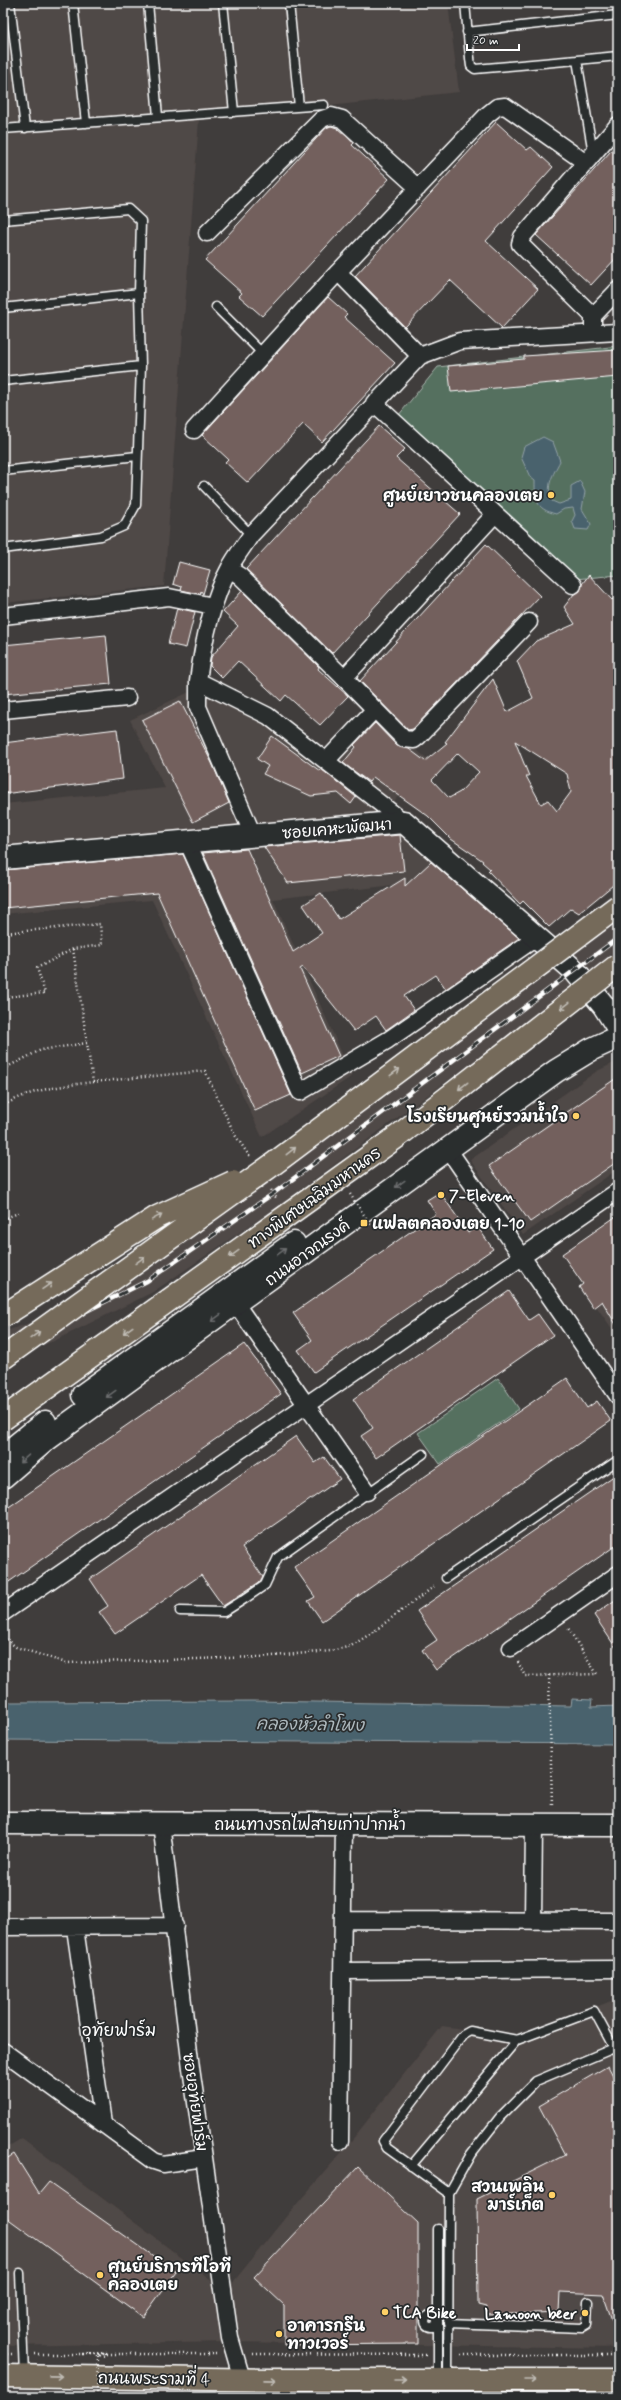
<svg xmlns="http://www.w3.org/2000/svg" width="621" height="2400" viewBox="0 0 621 2400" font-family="Mynerve,'Playpen Sans Thai',sans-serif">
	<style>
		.built { fill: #4f4846 }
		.green { fill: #546f5f; stroke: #aab7af }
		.water { fill: #49626d; stroke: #92a1a7 }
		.building { fill: #73615d; stroke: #fff; fill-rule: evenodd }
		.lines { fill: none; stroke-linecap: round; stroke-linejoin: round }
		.lane-casing { stroke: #fff; stroke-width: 11 }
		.street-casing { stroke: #fff; stroke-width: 19 }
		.secondary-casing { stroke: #fff; stroke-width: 25 }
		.primary-casing { stroke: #fff; stroke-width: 25 }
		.path { stroke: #fff; stroke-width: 2.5; stroke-dasharray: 1 3; stroke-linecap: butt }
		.lane { stroke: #2a2d2e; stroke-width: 8 }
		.street { stroke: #2a2d2e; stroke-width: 16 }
		.secondary { stroke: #2a2d2e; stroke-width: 22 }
		.primary { stroke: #746a5a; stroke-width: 22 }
		.rail-casing { stroke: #fff; stroke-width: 4.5 }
		.rail { stroke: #2a2d2e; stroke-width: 3; stroke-dasharray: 9; stroke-linecap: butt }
		.highway-bridge-casing { stroke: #fff; stroke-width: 25; stroke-linecap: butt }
		.path-bridge { stroke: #fff; stroke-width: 2.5; stroke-dasharray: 1 3; stroke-linecap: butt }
		.highway-bridge { stroke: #746a5a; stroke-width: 22 }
		.oneway { stroke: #c0bcb5 }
		.oneway2 { stroke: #6a6c6d }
		.poi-dot { fill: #ffd166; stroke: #2a2d2e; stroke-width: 1.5 }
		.labels { text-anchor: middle; stroke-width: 3.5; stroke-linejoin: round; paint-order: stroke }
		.poi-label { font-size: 16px; font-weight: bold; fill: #fff; stroke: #2a2d2e; text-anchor: start }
		.street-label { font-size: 16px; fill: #fff; stroke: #2a2d2e }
		.water-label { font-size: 17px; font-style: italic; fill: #adb8bd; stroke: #2a2d2e }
		.neighbourhood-label { font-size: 17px; fill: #fff; stroke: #2a2d2e }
	</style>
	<rect width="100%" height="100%" fill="#403d3c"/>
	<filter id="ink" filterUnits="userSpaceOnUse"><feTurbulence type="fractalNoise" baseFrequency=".025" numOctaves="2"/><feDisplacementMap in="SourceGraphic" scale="8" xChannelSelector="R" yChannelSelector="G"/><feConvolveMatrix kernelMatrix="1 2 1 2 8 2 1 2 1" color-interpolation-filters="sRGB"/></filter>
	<g filter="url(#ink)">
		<!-- built -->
		<path class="built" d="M3,3H448L459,92L199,120L164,586L3,603Z
			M215,680L337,760L375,717L428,759L391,805L546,943L498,976L403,884L273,899L352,1076L262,1137L152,900L3,914V804L165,788L130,720Z
			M618,922V954L280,1205L153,1292L54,1341L3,1360V1332L41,1319L280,1172Z
			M618,1061V1169L523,1235L470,1160L597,1071Z
			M618,1291V1337L596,1306Z
			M611,2001L618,2013V2348L230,2342L3,2346V2150L22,2138L226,2291L289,2213L348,2145L442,2026L519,2037Z"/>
		<!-- green -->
		<path class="green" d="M618,346V575L575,579L398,416L438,367Z
			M498,1378L519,1409L440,1464L418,1433Z"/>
		<!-- water -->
		<path class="water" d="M543,437L553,442L560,461C553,475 545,486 552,501L559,504L571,500V486L580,481L585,492L582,509L591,524L588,530L575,529L572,521L575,515L573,508L564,509L556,514C535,509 535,499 535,481L530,477L521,457L524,447Z
			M572,1699L592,1700L591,1707L618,1706V1744L3,1740V1702L252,1701L571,1706Z"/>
		<!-- building -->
		<path class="building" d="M496,122L527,150L531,147L553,167L486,241L538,289L502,328L450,280L405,327L355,276Z
			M331,126L337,128L354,143L352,145L389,179L262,316L239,296L242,293L205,260L326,128Z
			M618,143V256L591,285L536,235Z
			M328,297L347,314L344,317L395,363L322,442L303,424L248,483L225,462L228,459L202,435Z
			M618,350V377L451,392L448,366L524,359V356Z
			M379,426L405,449L396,458L460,514L332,653L246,569Z
			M486,544L540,596L413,729L408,730L360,681Z
			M179,562L210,570L203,594L201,591L200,594L181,590L182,587L173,584Z
			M589,575L612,600L618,594V881L579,913L571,908L549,927L523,901L520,904L488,871L490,869L482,862L483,861L451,839L428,816L373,777L369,782L343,763L356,747L354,745L375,723L397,746L409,749L425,761L447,743L445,742L493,679L507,712L533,698L517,661L536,641L575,624L564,607L574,594L580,591L582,584ZM515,741L567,774L571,792L557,811L548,800L541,804L526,776H529ZM458,753L479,772L460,792L449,798L432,780Z
			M242,591L319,667L318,669L348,696L320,725L286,695L281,701L238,661L222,678L210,666L211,657L238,626L223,612Z
			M177,608L195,612L186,648L168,644Z
			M106,635L111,684L3,694V645Z
			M180,701L212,763L229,803L193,822L142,720Z
			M117,729L123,779L3,794V743Z
			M272,736L320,771L321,769L356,797L351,804L338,793L311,796L263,774L268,766L257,759Z
			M400,835L404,871L288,883L264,847Z
			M247,849L293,952L322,933L303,905L321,893L339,919L405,878V886L431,862L519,938L446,989L436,975L404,996L414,1010L386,1030L376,1016L354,1031L303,967L300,969L339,1056L302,1073L203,853Z
			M183,854L291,1095L255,1111L157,893L3,908V870Z
			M618,1077V1161L530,1222L489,1166Z
			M440,1192L468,1233L477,1226L493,1249L314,1372L298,1350L312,1340L293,1313L436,1214L427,1200Z
			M618,1215V1328L602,1301L593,1308L579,1287L583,1284L562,1254Z
			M509,1291L529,1320L538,1314L553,1335L376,1458L361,1436L373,1428L353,1399Z
			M244,1344L281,1394L3,1586V1511Z
			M567,1378L587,1408L597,1401L611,1421L322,1621L308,1601L315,1597L294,1567Z
			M296,1436L315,1463L324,1457L340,1479L242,1547L263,1577L261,1581L223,1606L201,1575L115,1634L99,1612L108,1606L90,1579Z
			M618,1473V1544L436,1670L422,1650L437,1640L417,1611Z
			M618,1598V1651L594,1615Z
			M608,2066L618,2085V2331L616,2332L603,2294L560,2292L559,2312L487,2315L486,2307L478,2305L477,2199L565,2155L539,2106Z
			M14,2154L39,2194L49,2182L176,2272L143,2317L3,2215V2161Z
			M358,2167L418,2223V2344L284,2345V2305L254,2277Z"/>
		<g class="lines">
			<defs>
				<path id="lane" d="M10,3L25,128
					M73,3L86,123
					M148,3L158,117
					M223,3L234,112
					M289,3L299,107
					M465,3L470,58L471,66L475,69L577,60
					M467,32L618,15
					M3,129L324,105
					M593,153L577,60L618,56
					M3,220L128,209L141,221L139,293L141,366L136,505L124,526L101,536L3,549
					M216,307L263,354
					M3,308L139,293
					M3,381L141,366
					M3,471L137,456
					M204,486L251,535
					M446,1578L618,1460
					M180,1611L224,1612L246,1598L265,1585L278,1557L423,1454
					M411,2166L517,2040
					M449,2193L387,2148L383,2141L463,2035L470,2031L517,2040L594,2011L614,2048
					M20,2273L24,2375
					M425 2321a6 6 0 1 1 12 0a6 6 0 1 1-12 0Z
					M448,2323L582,2328L587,2325L588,2302
					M438,2379V2229
					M448,2379L449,2193L471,2154L500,2117L536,2081L614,2048L618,2054"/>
				<path id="street" d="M207,233L322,119L331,116L342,119L418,188
					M338,272L487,115L497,107L505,106L586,163
					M593,316L520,244L522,237L618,125
					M593,327V316L618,290
					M374,403L573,585
					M194,430L338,272L420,356
					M495,514L344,678L404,739L414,740L419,736L529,622
					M229,569L240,576L344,678
					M3,616L169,597L213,606
					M198,681V707L253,835
					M3,710L127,698
					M326,761L375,709
					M404,822L268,716L198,681C203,643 211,602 229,569C235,557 244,546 251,535L420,356L460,341L618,332
					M187,841L300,1092L388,1040L536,938
					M448,1149L618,1396
					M236,1304L367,1492
					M3,1613L618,1191
					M511,1648L618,1574
					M161,1823L191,2068L230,2338L242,2379
					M344,1920L618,1921
					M533,1921L534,1825
					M3,1927L175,1926
					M75,1928L103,2123
					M343,1971L618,1969
					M3,2051L154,2161L163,2164L204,2158
					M340,2141L344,1824"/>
				<path id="secondary" d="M3,858L404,822L575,971L604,1006L618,1028
					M83,1395L294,1243
					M3,1456L45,1422
					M3,1477L46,1440L556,1071L592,1049L618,1037
					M3,1823L618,1825"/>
				<path id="primary" d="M3,2376L272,2380H618"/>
			</defs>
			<!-- lane casing -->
			<use href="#lane" class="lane-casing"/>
			<!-- street casing -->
			<use href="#street" class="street-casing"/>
			<!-- secondary casing -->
			<use href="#secondary" class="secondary-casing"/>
			<!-- primary casing -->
			<use href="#primary" class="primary-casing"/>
			<!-- path -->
			<path class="path" d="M3,933L100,924L102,945L73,949L37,968L45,993L3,997
				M73,949L87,1043
				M3,1069L41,1050L87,1043L93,1082C62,1086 30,1089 3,1106
				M93,1082L205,1071L235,1135L250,1157
				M271,1190L277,1199
				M3,1219L21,1212
				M3,1637L16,1647L66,1663L260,1657L331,1651L351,1646L370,1634L436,1585
				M518,1662L525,1676L597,1674L568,1628
				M549,1675L552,1806
				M3,2354H12
				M35,2354H218
				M253,2354L426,2355
				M461,2355H618"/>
			<!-- lane -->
			<use href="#lane" class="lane"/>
			<!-- street -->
			<use href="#street" class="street"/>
			<!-- secondary -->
			<use href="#secondary" class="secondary"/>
			<!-- primary -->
			<use href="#primary" class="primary"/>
			<defs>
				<path id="rail" d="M3,1346L48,1330L147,1281L274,1193L618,938"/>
			</defs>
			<!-- rail casing -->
			<use href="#rail" class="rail-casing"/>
			<!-- rail -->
			<use href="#rail" class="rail"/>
			<defs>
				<path id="highway-bridge" d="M3,1316L157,1217L233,1182
					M3,1358L272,1165L618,906
					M3,1419L398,1136L618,965"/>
			</defs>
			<!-- highway-bridge casing -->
			<use href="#highway-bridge" class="highway-bridge-casing"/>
			<!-- path-bridge -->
			<path class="path-bridge" d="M350,1194L372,1227
				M82,2354L106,2353V2356L98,2355L97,2397"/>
			<!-- highway-bridge -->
			<use href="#highway-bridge" class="highway-bridge"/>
		</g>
		<!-- one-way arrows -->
		<defs><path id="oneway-shaft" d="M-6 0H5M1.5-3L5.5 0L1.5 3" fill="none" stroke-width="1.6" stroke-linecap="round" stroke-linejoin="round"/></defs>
		<g class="oneway">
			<use href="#oneway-shaft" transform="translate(565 1006) rotate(142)"/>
			<use href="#oneway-shaft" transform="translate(395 1072) rotate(-37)"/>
			<use href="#oneway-shaft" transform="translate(463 1086) rotate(142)"/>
			<use href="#oneway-shaft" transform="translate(291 1151) rotate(-38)"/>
			<use href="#oneway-shaft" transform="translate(157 1217) rotate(-29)"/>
			<use href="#oneway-shaft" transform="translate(234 1254) rotate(144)"/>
			<use href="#oneway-shaft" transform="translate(140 1260) rotate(-36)"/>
			<use href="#oneway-shaft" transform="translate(47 1286) rotate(-34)"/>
			<use href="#oneway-shaft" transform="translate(128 1330) rotate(144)"/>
			<use href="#oneway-shaft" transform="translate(35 1335) rotate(-36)"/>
			<use href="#oneway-shaft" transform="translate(56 2376) rotate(1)"/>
			<use href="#oneway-shaft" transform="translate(270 2380) rotate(1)"/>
			<use href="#oneway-shaft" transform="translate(400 2380)"/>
			<use href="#oneway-shaft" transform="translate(530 2380)"/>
		</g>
		<g class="oneway2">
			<use href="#oneway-shaft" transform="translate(400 1184) rotate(144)"/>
			<use href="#oneway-shaft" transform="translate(281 1252) rotate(-36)"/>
			<use href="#oneway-shaft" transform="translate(216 1318) rotate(144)"/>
			<use href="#oneway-shaft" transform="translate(111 1394) rotate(144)"/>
			<use href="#oneway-shaft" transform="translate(24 1459) rotate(139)"/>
		</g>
	</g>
	<!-- markers -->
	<g class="poi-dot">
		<circle cx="551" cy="495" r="4"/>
		<circle cx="576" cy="1116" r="4"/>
		<circle cx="441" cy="1195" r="4"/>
		<rect x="360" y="1219" width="8" height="8" rx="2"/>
		<circle cx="552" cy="2195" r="4"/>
		<circle cx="100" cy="2275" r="4"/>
		<circle cx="385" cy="2312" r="4"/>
		<circle cx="585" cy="2313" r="4"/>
		<circle cx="279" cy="2334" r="4"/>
	</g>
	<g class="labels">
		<!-- poi labels -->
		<g class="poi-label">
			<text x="543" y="501" text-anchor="end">ศูนย์เยาวชนคลองเตย</text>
			<text x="568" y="1122" text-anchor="end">โรงเรียนศูนย์รวมน้ำใจ</text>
			<text x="449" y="1201">7-Eleven</text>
			<text x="372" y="1229">แฟลตคลองเตย 1-10</text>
			<text x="544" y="2192" text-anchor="end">สวนเพลิน<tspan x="544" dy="18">มาร์เก็ต</tspan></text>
			<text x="108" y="2272">ศูนย์บริการทีโอที<tspan x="108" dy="18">คลองเตย</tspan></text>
			<text x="393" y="2318">TCA Bike</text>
			<text x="577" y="2319" text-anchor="end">Lamoon beer</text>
			<text x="287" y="2331">อาคารกรีน<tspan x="287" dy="18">ทาวเวอร์</tspan></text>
		</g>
		<!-- street labels -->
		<g class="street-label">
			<text transform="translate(337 828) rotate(-5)" y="6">ซอยเคหะพัฒนา</text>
			<text transform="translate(314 1197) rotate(-36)" y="6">ทางพิเศษเฉลิมมหานคร</text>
			<text transform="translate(307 1252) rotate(-36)" y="6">ถนนอาจณรงค์</text>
			<text x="310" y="1830">ถนนทางรถไฟสายเก่าปากน้ำ</text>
			<text transform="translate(196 2102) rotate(82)" y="6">ซอยอุทัยฟาร์ม</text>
			<text transform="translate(154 2378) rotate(1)" y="6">ถนนพระรามที่ 4</text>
		</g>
		<!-- water labels -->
		<g class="water-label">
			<text transform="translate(310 1724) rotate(1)" y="6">คลองหัวลำโพง</text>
		</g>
		<!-- neighbourhood labels -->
		<g class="neighbourhood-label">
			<text x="119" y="2036">อุทัยฟาร์ม</text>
		</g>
	</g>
	<!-- margin -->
	<rect width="621" height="2400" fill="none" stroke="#2a2d2e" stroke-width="16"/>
	<rect x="8" y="8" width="605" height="2384" fill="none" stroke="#fff" stroke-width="1.5" filter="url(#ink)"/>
	<!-- scale -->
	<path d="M467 44v6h52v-6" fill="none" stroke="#ffffff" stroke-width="2"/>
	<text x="473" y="44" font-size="12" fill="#ffffff" stroke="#2a2d2e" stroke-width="3" paint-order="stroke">20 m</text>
</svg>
